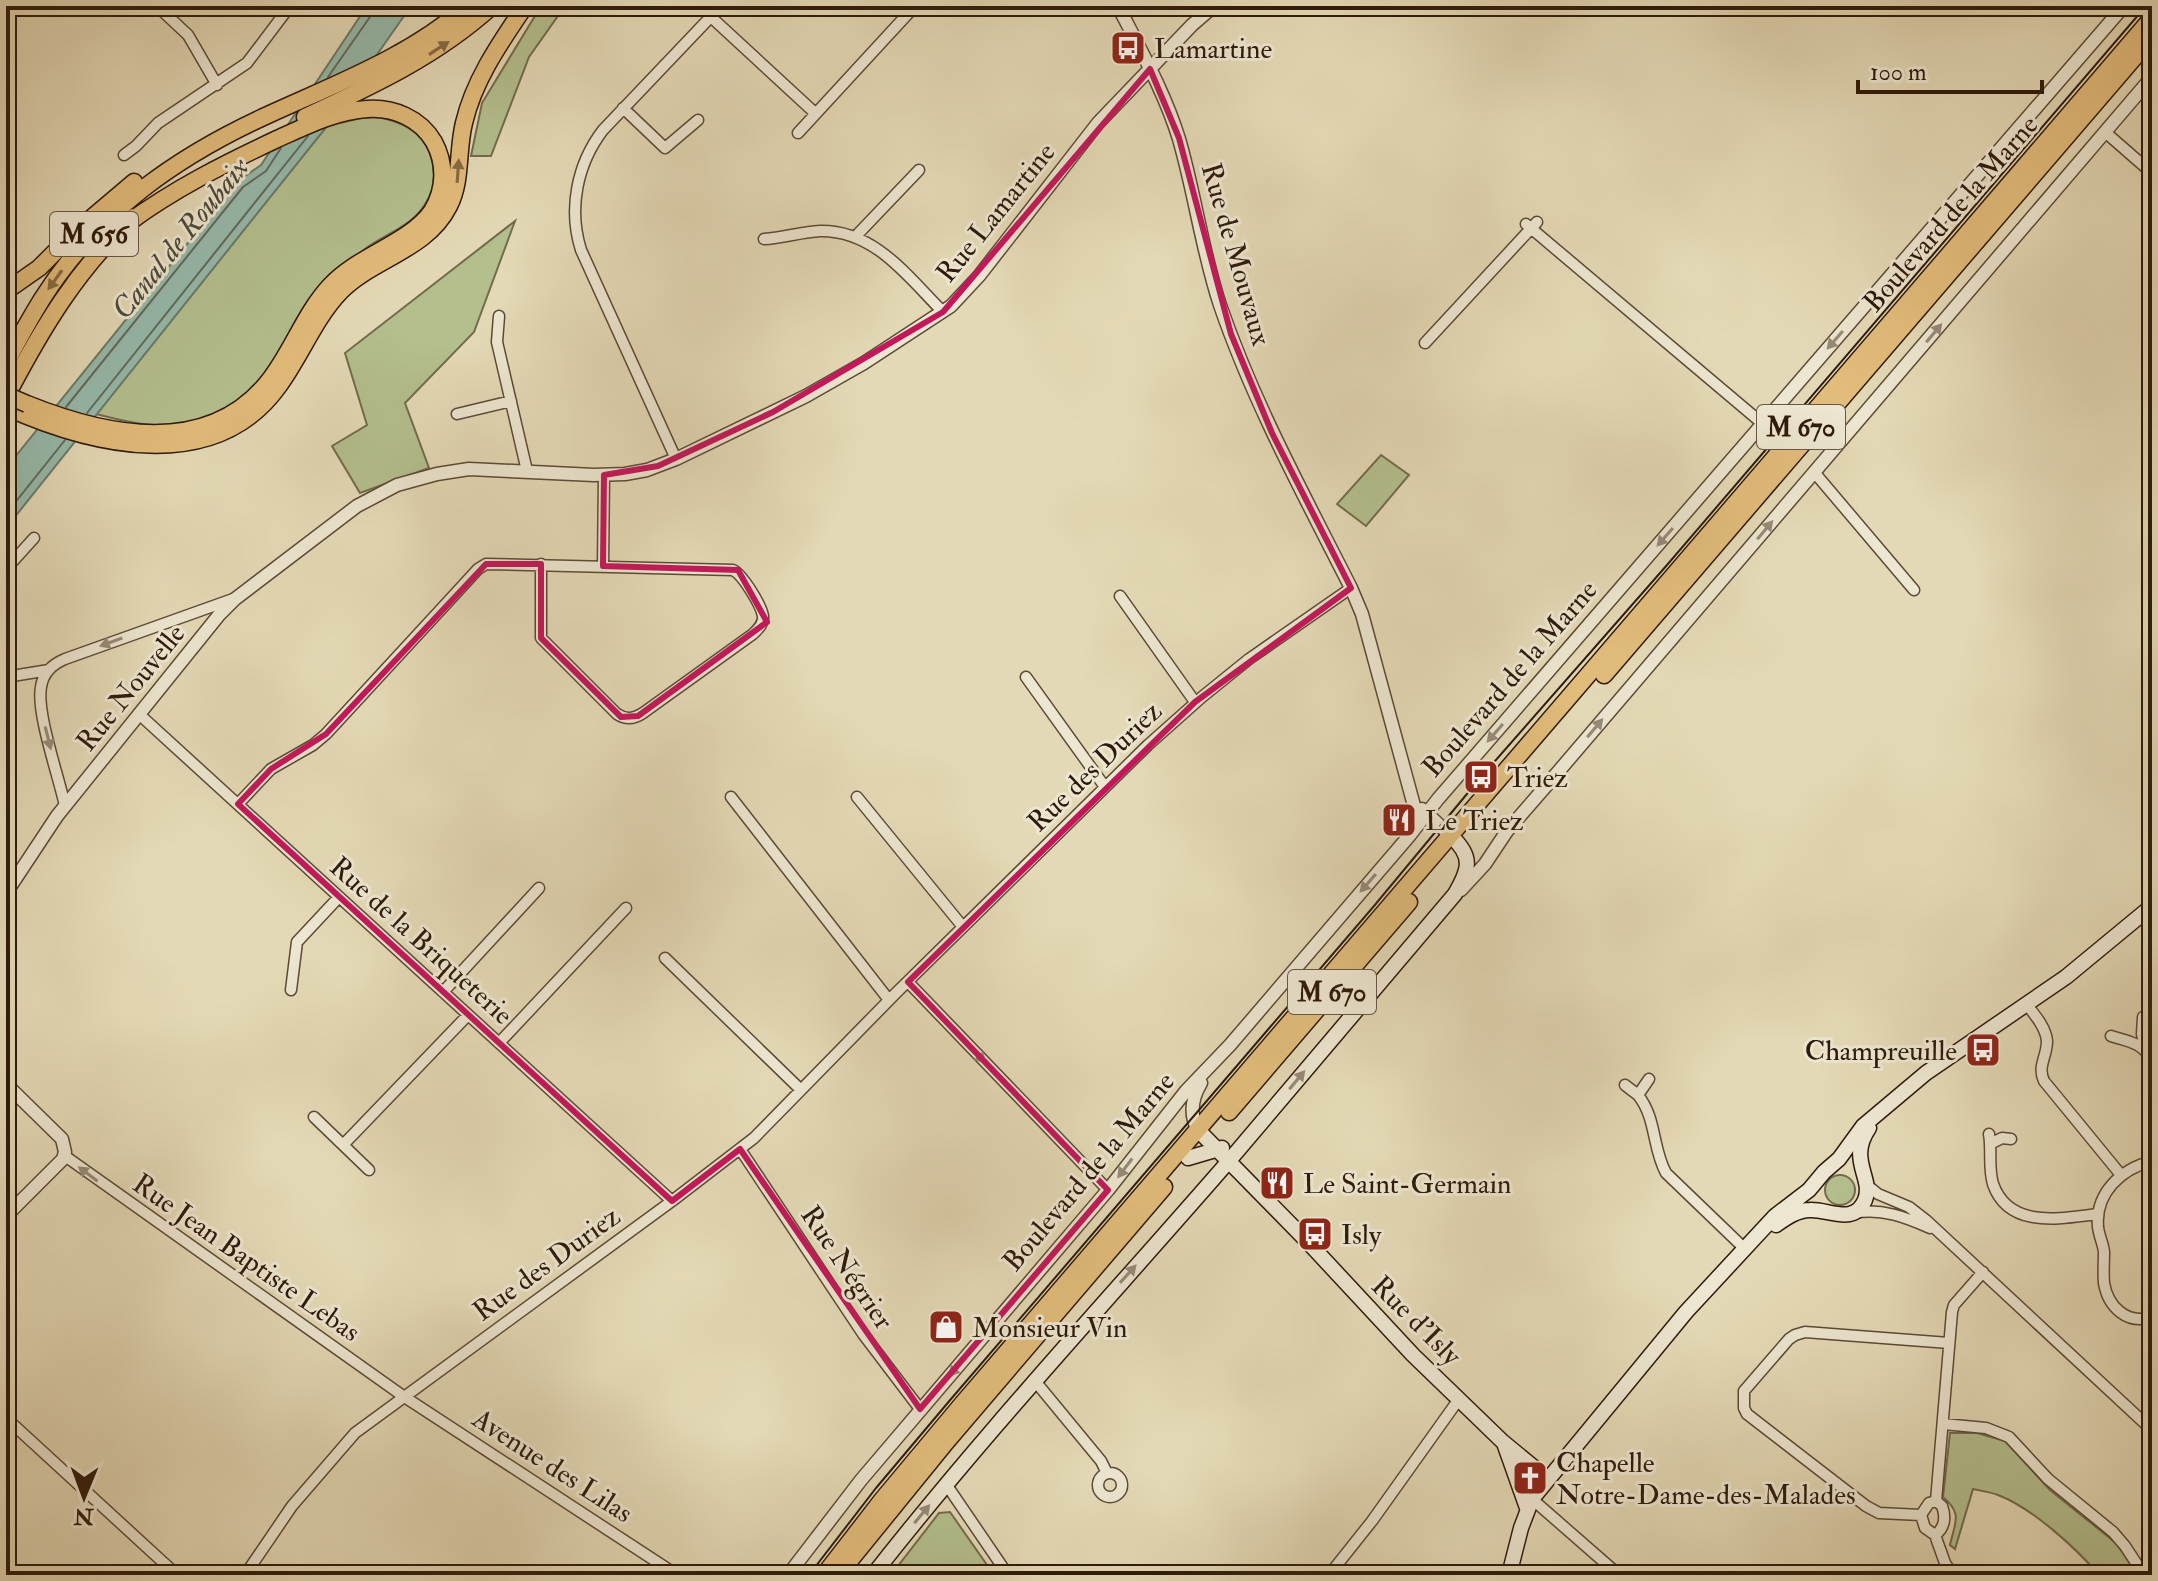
<svg xmlns="http://www.w3.org/2000/svg" width="2158" height="1581" viewBox="0 0 2158 1581" font-family="'IM FELL Double Pica',serif">
	<style>
		.green { fill: #b4bf8e; stroke: #716c4c; stroke-width: 2 }
		.water { fill: #96baab; stroke: #6c7a6b; stroke-width: 2 }
		.lines { fill: none; stroke-linecap: round; stroke-linejoin: round }
		.shore { stroke: #626a5b; stroke-width: 2 }
		.minor-casing { stroke: #5c4a36; stroke-width: 13 }
		.tertiary-casing { stroke: #5c4a36; stroke-width: 15 }
		.secondary-casing { stroke: #2e1a0b; stroke-width: 17 }
		.primary-casing { stroke: #2e1a0b; stroke-width: 19 }
		.trunk-casing { stroke: #2e1a0b; stroke-width: 19 }
		.minor { stroke: #ede6d0; stroke-width: 10 }
		.tertiary { stroke: #ede6d0; stroke-width: 12 }
		.secondary { stroke: #ede6d0; stroke-width: 14 }
		.primary { stroke: #e2bc7b; stroke-width: 16 }
		.trunk { stroke: #e2bc7b; stroke-width: 16 }
		.tram { stroke: #2e1a0b; stroke-width: 2 }
		.trunk-bridge-casing { stroke: #2e1a0b; stroke-width: 19; stroke-linecap: butt }
		.trunk-bridge { stroke: #e2bc7b; stroke-width: 16 }
		.oneway { fill: #886b43 }
		.oneway2 { fill: #978a77 }
		.marked { fill: none; stroke: #c2185b; stroke-width: 6; stroke-linejoin: round }
		.labels { text-anchor: middle; stroke-width: 6; stroke-linejoin: round; paint-order: stroke }
		.shield { fill: #ede6d0; stroke: #675746; stroke-width: 2 }
		.shield-label { font-size: 26px; font-weight: bold; fill: #2e1a0b }
		.poi-label { font-size: 28px; fill: #2e1a0b; stroke: #ede6d0; text-anchor: start }
		.street-label { font-size: 28px; fill: #2e1a0b; stroke: #ede6d0 }
		.water-label { font-size: 30px; font-style: italic; fill: #4d4a3b; stroke: #ede6d0 }
	</style>
	<rect width="100%" height="100%" fill="#e4d9b6"/>
	<filter id="stains"><feTurbulence type="fractalNoise" baseFrequency=".0025" numOctaves="4"/><feColorMatrix values="0 0 0 0 .2 0 0 0 0 .09 0 0 0 0 .02 0 0 0 .5 -.17"/></filter>
	<radialGradient id="worn" r=".72"><stop offset=".6" stop-color="#630" stop-opacity="0"/><stop offset="1" stop-color="#630" stop-opacity=".3"/></radialGradient>
	<!-- green -->
	<path class="green" d="M541,6H565L529,57L491,156H471L482,103Z
		M378,117C401,122 421,130 430,154C434,165 435,177 432,189C420,227 388,230 361,252C357,256 353,262 350,266C329,292 309,317 288,343C268,369 248,401 215,414C169,432 142,426 96,414L327,126L361,118Z
		M515,221L474,332L405,403L429,468L360,493L332,446L367,425L345,353Z
		M1381,455L1409,475L1366,526L1337,504Z
		M1825 1190a15 15 0 1 1 30 0a15 15 0 1 1-30 0Z
		M1950,1433H1977L2005,1441L2050,1490L2116,1543L2138,1575H2099C2075,1547 2032,1508 1998,1495C1990,1492 1981,1491 1973,1489L1955,1549L1950,1545C1955,1522 1963,1514 1943,1497Z
		M950,1512L994,1575H891L939,1513Z"/>
	<!-- water -->
	<path class="water" d="M367,6H411L327,126L6,528V468L238,181L261,165Z"/>
	<g class="lines">
		<!-- shore -->
		<path class="shore" d="M328,77L372,14L374,6
			M66,407L243,187L266,171L281,148
			M87,413L308,136
			M6,514L65,440"/>
		<defs>
			<path id="minor" d="M157,6L188,35L217,85
				M711,17L815,113
				M623,108L665,148L698,120
				M2105,132L2152,173
				M798,133L915,6
				M124,155L136,146L158,123L247,63L290,6
				M1526,224L1763,424
				M855,237L919,170
				M764,239C783,238 801,232 820,231C875,230 908,277 943,312
				M499,316L497,342L527,471
				M1425,343L1537,222
				M457,414L511,401
				M676,459L581,250C568,209 577,164 603,130L721,6
				M1814,472L1914,590
				M603,566L604,475
				M6,569L34,538
				M1120,596L1195,702
				M6,677L49,670
				M1026,677L1105,787
				M140,715L672,1201
				M731,797L889,1000
				M857,797L963,927
				M238,804L271,769L313,745L326,734L444,606L478,569L486,564L733,570C743,575 761,605 763,616C764,624 758,629 753,634L643,713C634,719 626,720 617,714L541,638V564
				M65,806C59,777 36,713 41,687C43,673 53,664 65,659L233,599
				M665,958L801,1090
				M908,982L1108,1190
				M291,990L297,942L339,897
				M443,992L539,888
				M2027,1005C2035,1015 2046,1028 2047,1041C2047,1057 2037,1066 2044,1081L2121,1175
				M2143,1017L2142,1034L2145,1049
				M2111,1036C2130,1042 2141,1042 2152,1060
				M499,1043L626,908
				M1649,1079L1638,1095C1657,1119 1652,1148 1666,1173L1745,1249
				M1625,1085L1638,1095
				M314,1117L369,1170
				M1989,1134C1992,1150 1988,1167 1993,1184C2009,1230 2062,1218 2098,1214
				M1990,1144L2002,1138L2011,1139
				M343,1145L468,1015
				M740,1149L863,1334L920,1409
				M65,1156L403,1396L677,1575
				M2152,1161C2121,1169 2095,1193 2098,1227C2099,1236 2103,1243 2104,1252C2104,1262 2103,1272 2104,1283C2108,1307 2127,1325 2152,1317
				M1867,1185L1878,1194L1909,1207L1927,1221L2152,1430
				M1854,1213C1882,1208 1905,1217 1930,1228
				M1035,1381L1101,1461L1107,1473
				M6,1418L177,1575
				M1943,1424L1986,1428L2009,1437L2048,1479L2113,1532L2125,1546L2144,1575
				M1098 1485a12 12 0 1 1 24 0a12 12 0 1 1-24 0Z
				M946,1484L1008,1575
				M1532,1499L1619,1575
				M1936,1501L1952,1312L1954,1305L1983,1272
				M1936,1501L1942,1506C1946,1517 1945,1528 1935,1535L1925,1528L1921,1515L1929,1503Z
				M1921,1515L1879,1513L1866,1506L1747,1414L1744,1408V1391L1789,1339L1795,1335L1805,1332L1949,1343
				M1935,1535L1945,1563L1953,1575
				M245,1575L292,1506L355,1433L672,1201L754,1138L896,993L1148,745L1202,697L1249,659L1351,588
				M1329,1575L1372,1521L1459,1399"/>
			<path id="tertiary" d="M1118,6C1140,49 1165,93 1179,139C1195,194 1202,251 1220,305C1254,404 1304,495 1351,588L1362,614L1419,824
				M1422,809L1451,836
				M1461,890L1485,864L1507,831L1546,786L2152,77
				M6,893L57,816L219,615L235,599L357,506L397,485L437,474L469,469L594,475L625,474L647,470L676,459L806,396L864,363L951,306L979,276L1098,123L1192,25L1214,6
				M6,1084L62,1139L65,1152L63,1159L6,1216
				M1198,1130C1189,1114 1192,1098 1201,1083
				M788,1575L861,1480L1108,1190L1186,1091L1230,1045L1410,835L1438,799L2124,6"/>
			<path id="secondary" d="M1198,1130L1306,1240L1413,1355L1503,1442L1548,1479
				M1188,1158L1222,1148
				M1776,1225C1786,1218 1797,1210 1810,1210C1829,1209 1854,1226 1865,1200C1874,1178 1847,1160 1869,1128
				M1505,1446L1527,1508
				M873,1575C985,1432 1109,1299 1228,1162C1304,1073 1379,983 1455,894C1469,870 1474,857 1451,836
				M1509,1575L1521,1528L1532,1499L1686,1312L1775,1216L1809,1190L1824,1172L1839,1159L1863,1126L1926,1073L2066,977L2152,906"/>
			<path id="primary" d="M1604,675L2152,37
				M1229,1112L1409,902
				M824,1575L882,1500L963,1403L2152,18
				M838,1575L947,1441L1164,1187"/>
			<path id="trunk" d="M305,117C372,86 437,56 492,6
				M6,291L39,268L75,232L134,182
				M6,363C17,342 29,320 42,299C97,212 177,156 270,114C338,83 410,56 467,6
				M6,397C41,330 78,267 134,217
				M27,404C104,435 207,458 268,382C292,352 304,314 330,286C358,255 410,243 432,211C445,190 446,164 434,142C420,118 393,107 367,109C335,111 304,127 275,140C224,164 174,189 128,223
				M6,407C91,445 213,476 278,387C301,356 314,319 341,291C374,258 427,250 449,206C462,181 457,150 464,123C474,80 500,43 525,6"/>
		</defs>
		<!-- minor casing -->
		<use href="#minor" class="minor-casing"/>
		<!-- tertiary casing -->
		<use href="#tertiary" class="tertiary-casing"/>
		<!-- secondary casing -->
		<use href="#secondary" class="secondary-casing"/>
		<!-- primary casing -->
		<use href="#primary" class="primary-casing"/>
		<!-- trunk casing -->
		<use href="#trunk" class="trunk-casing"/>
		<!-- minor -->
		<use href="#minor" class="minor"/>
		<!-- tertiary -->
		<use href="#tertiary" class="tertiary"/>
		<!-- secondary -->
		<use href="#secondary" class="secondary"/>
		<!-- primary -->
		<use href="#primary" class="primary"/>
		<!-- trunk -->
		<use href="#trunk" class="trunk"/>
		<!-- tram -->
		<path class="tram" d="M809,1575L876,1488L951,1399L1374,906L1481,777L1667,565L2146,6"/>
		<defs>
			<path id="trunk-bridge" d="M6,395L27,404"/>
		</defs>
		<!-- trunk-bridge casing -->
		<use href="#trunk-bridge" class="trunk-bridge-casing"/>
		<!-- trunk-bridge -->
		<use href="#trunk-bridge" class="trunk-bridge"/>
	</g>
	<!-- one-way arrows -->
	<defs><path id="oneway-solid" d="M-6-.8H1V-3.2L6.5 0L1 3.2V.8H-6Z" transform="scale(2)"/></defs>
	<g class="oneway">
		<use href="#oneway-solid" transform="translate(439 48) rotate(-33)"/>
		<use href="#oneway-solid" transform="translate(458 171) rotate(-86)"/>
		<use href="#oneway-solid" transform="translate(55 280) rotate(126)"/>
	</g>
	<g class="oneway2">
		<use href="#oneway-solid" transform="translate(1934 333) rotate(-50)"/>
		<use href="#oneway-solid" transform="translate(1835 340) rotate(131)"/>
		<use href="#oneway-solid" transform="translate(1765 530) rotate(-50)"/>
		<use href="#oneway-solid" transform="translate(1665 537) rotate(131)"/>
		<use href="#oneway-solid" transform="translate(111 642) rotate(160)"/>
		<use href="#oneway-solid" transform="translate(1595 728) rotate(-50)"/>
		<use href="#oneway-solid" transform="translate(1495 733) rotate(131)"/>
		<use href="#oneway-solid" transform="translate(48 738) rotate(76)"/>
		<use href="#oneway-solid" transform="translate(1368 883) rotate(131)"/>
		<use href="#oneway-solid" transform="translate(977 1054) rotate(46)"/>
		<use href="#oneway-solid" transform="translate(1297 1080) rotate(-50)"/>
		<use href="#oneway-solid" transform="translate(1125 1168) rotate(127)"/>
		<use href="#oneway-solid" transform="translate(88 1174) rotate(-143)"/>
		<use href="#oneway-solid" transform="translate(1128 1274) rotate(-48)"/>
		<use href="#oneway-solid" transform="translate(957 1367) rotate(131)"/>
		<use href="#oneway-solid" transform="translate(922 1514) rotate(-50)"/>
	</g>
	<!-- marked area -->
	<path class="marked" d="M1150,69L1179,138L1231,334L1272,433L1351,588L1195,702L908,982L1108,1190L920,1409L740,1149L672,1201L238,804L271,769L326,734L486,564H541V638L621,717L638,716L767,622L738,570L603,566L604,475L658,466L773,412L943,312Z"/>
	<!-- icons -->
	<defs>
		<symbol id="bus-square" viewBox="-11 -11 22 22"><rect x="-9" y="-9" width="18" height="18" rx="4" fill="#8f2418" stroke="#ede6d0"/><path d="M-5-6H5V4H4V6H2V4H-2V6H-4V4H-5ZM-3.5-4V0h7V-4ZM-3.5 1.2v1.5H-2V1.2ZM2 1.2v1.5H3.5V1.2Z" fill="#fff"/></symbol>
		<symbol id="restaurant-square" viewBox="-11 -11 22 22"><rect x="-9" y="-9" width="18" height="18" rx="4" fill="#8f2418" stroke="#ede6d0"/><path d="M-5-6h1v4h1v-4h1v4h1v-4h1v5L-1.5 .5V6h-2V.5L-5-1ZM5-6V6H3V1.5H1.5Q1.5-4 5-6Z" fill="#fff"/></symbol>
		<symbol id="shop-square" viewBox="-11 -11 22 22"><rect x="-9" y="-9" width="18" height="18" rx="4" fill="#8f2418" stroke="#ede6d0"/><path d="M-5-2.5h2.3a2.7 3.5 0 0 1 5.4 0H5L5.5 6h-11ZM-1.5-2.5h3a1.5 2.3 0 0 0-3 0Z" fill="#fff"/></symbol>
		<symbol id="church-square" viewBox="-11 -11 22 22"><rect x="-9" y="-9" width="18" height="18" rx="4" fill="#8f2418" stroke="#ede6d0"/><path d="M-1.2-6h2.4v3.5h3.3v2.4h-3.3V6h-2.4V-.1h-3.3v-2.4h3.3Z" fill="#fff"/></symbol>
	</defs>
	<g fill-rule="evenodd">
		<use href="#bus-square" x="1108" y="28" width="40" height="40"/>
		<use href="#bus-square" x="1461" y="757" width="40" height="40"/>
		<use href="#restaurant-square" x="1379" y="800" width="40" height="40"/>
		<use href="#bus-square" x="1963" y="1030" width="40" height="40"/>
		<use href="#restaurant-square" x="1257" y="1163" width="40" height="40"/>
		<use href="#bus-square" x="1295" y="1214" width="40" height="40"/>
		<use href="#shop-square" x="926" y="1307" width="40" height="40"/>
		<use href="#church-square" x="1510" y="1458" width="40" height="40"/>
	</g>
	<g class="labels">
		<!-- shield labels -->
		<g class="shield">
			<rect x="50" y="212" width="88" height="44" rx="6"/>
			<rect x="1757" y="405" width="88" height="44" rx="6"/>
			<rect x="1288" y="970" width="88" height="44" rx="6"/>
		</g>
		<g class="shield-label">
			<text x="94" y="243">M 656</text>
			<text x="1801" y="436">M 670</text>
			<text x="1332" y="1001">M 670</text>
		</g>
		<!-- poi labels -->
		<g class="poi-label">
			<text x="1154" y="58">Lamartine</text>
			<text x="1507" y="787">Triez</text>
			<text x="1425" y="830">Le Triez</text>
			<text x="1957" y="1060" text-anchor="end">Champreuille</text>
			<text x="1303" y="1193">Le Saint-Germain</text>
			<text x="1341" y="1244">Isly</text>
			<text x="972" y="1337">Monsieur Vin</text>
			<text x="1556" y="1472">Chapelle<tspan x="1556" dy="32">Notre-Dame-des-Malades</tspan></text>
		</g>
		<!-- street labels -->
		<g class="street-label">
			<text transform="translate(995 212) rotate(-51)" y="10">Rue Lamartine</text>
			<text transform="translate(1950 213) rotate(-49)" y="10">Boulevard de la Marne</text>
			<text transform="translate(1237 254) rotate(74)" y="10">Rue de Mouvaux</text>
			<text transform="translate(1509 678) rotate(-49)" y="10">Boulevard de la Marne</text>
			<text transform="translate(130 687) rotate(-51)" y="10">Rue Nouvelle</text>
			<text transform="translate(1094 766) rotate(-44)" y="10">Rue des Duriez</text>
			<text transform="translate(422 940) rotate(42)" y="10">Rue de la Briqueterie</text>
			<text transform="translate(1088 1171) rotate(-50)" y="10">Boulevard de la Marne</text>
			<text transform="translate(247 1257) rotate(35)" y="10">Rue Jean Baptiste Lebas</text>
			<text transform="translate(546 1263) rotate(-36)" y="10">Rue des Duriez</text>
			<text transform="translate(848 1267) rotate(56)" y="10">Rue Négrier</text>
			<text transform="translate(1417 1320) rotate(45)" y="10">Rue d'Isly</text>
			<text transform="translate(553 1465) rotate(33)" y="10">Avenue des Lilas</text>
		</g>
		<!-- water labels -->
		<g class="water-label">
			<text transform="translate(180 238) rotate(-51)" y="10">Canal de Roubaix</text>
		</g>
	</g>
	<!-- margin -->
	<rect width="2158" height="1581" fill="none" stroke="#e4d9b6" stroke-width="32"/>
	<rect x="8" y="8" width="2142" height="1565" fill="none" stroke="#2e1a0b" stroke-width="4"/>
	<rect x="16" y="16" width="2126" height="1549" fill="none" stroke="#2e1a0b" stroke-width="2"/>
	<!-- north arrow -->
	<g transform="translate(84 1497) rotate(181)" stroke="#ede6d0" stroke-width="6" paint-order="stroke">
	<path d="M0-6L14 30L0 20L-14 30Z" fill="#2e1a0b"/>
	<text y="-12" font-size="22" font-weight="bold" text-anchor="middle" fill="#2e1a0b">N</text>
	</g>
	<!-- scale -->
	<path d="M1858 80v12h184v-12" fill="none" stroke="#2e1a0b" stroke-width="4"/>
	<text x="1870" y="80" font-size="24" fill="#2e1a0b" stroke="#ede6d0" stroke-width="6" paint-order="stroke">100 m</text>
	<rect width="100%" height="100%" filter="url(#stains)"/>
	<rect width="100%" height="100%" fill="url(#worn)"/>
</svg>
